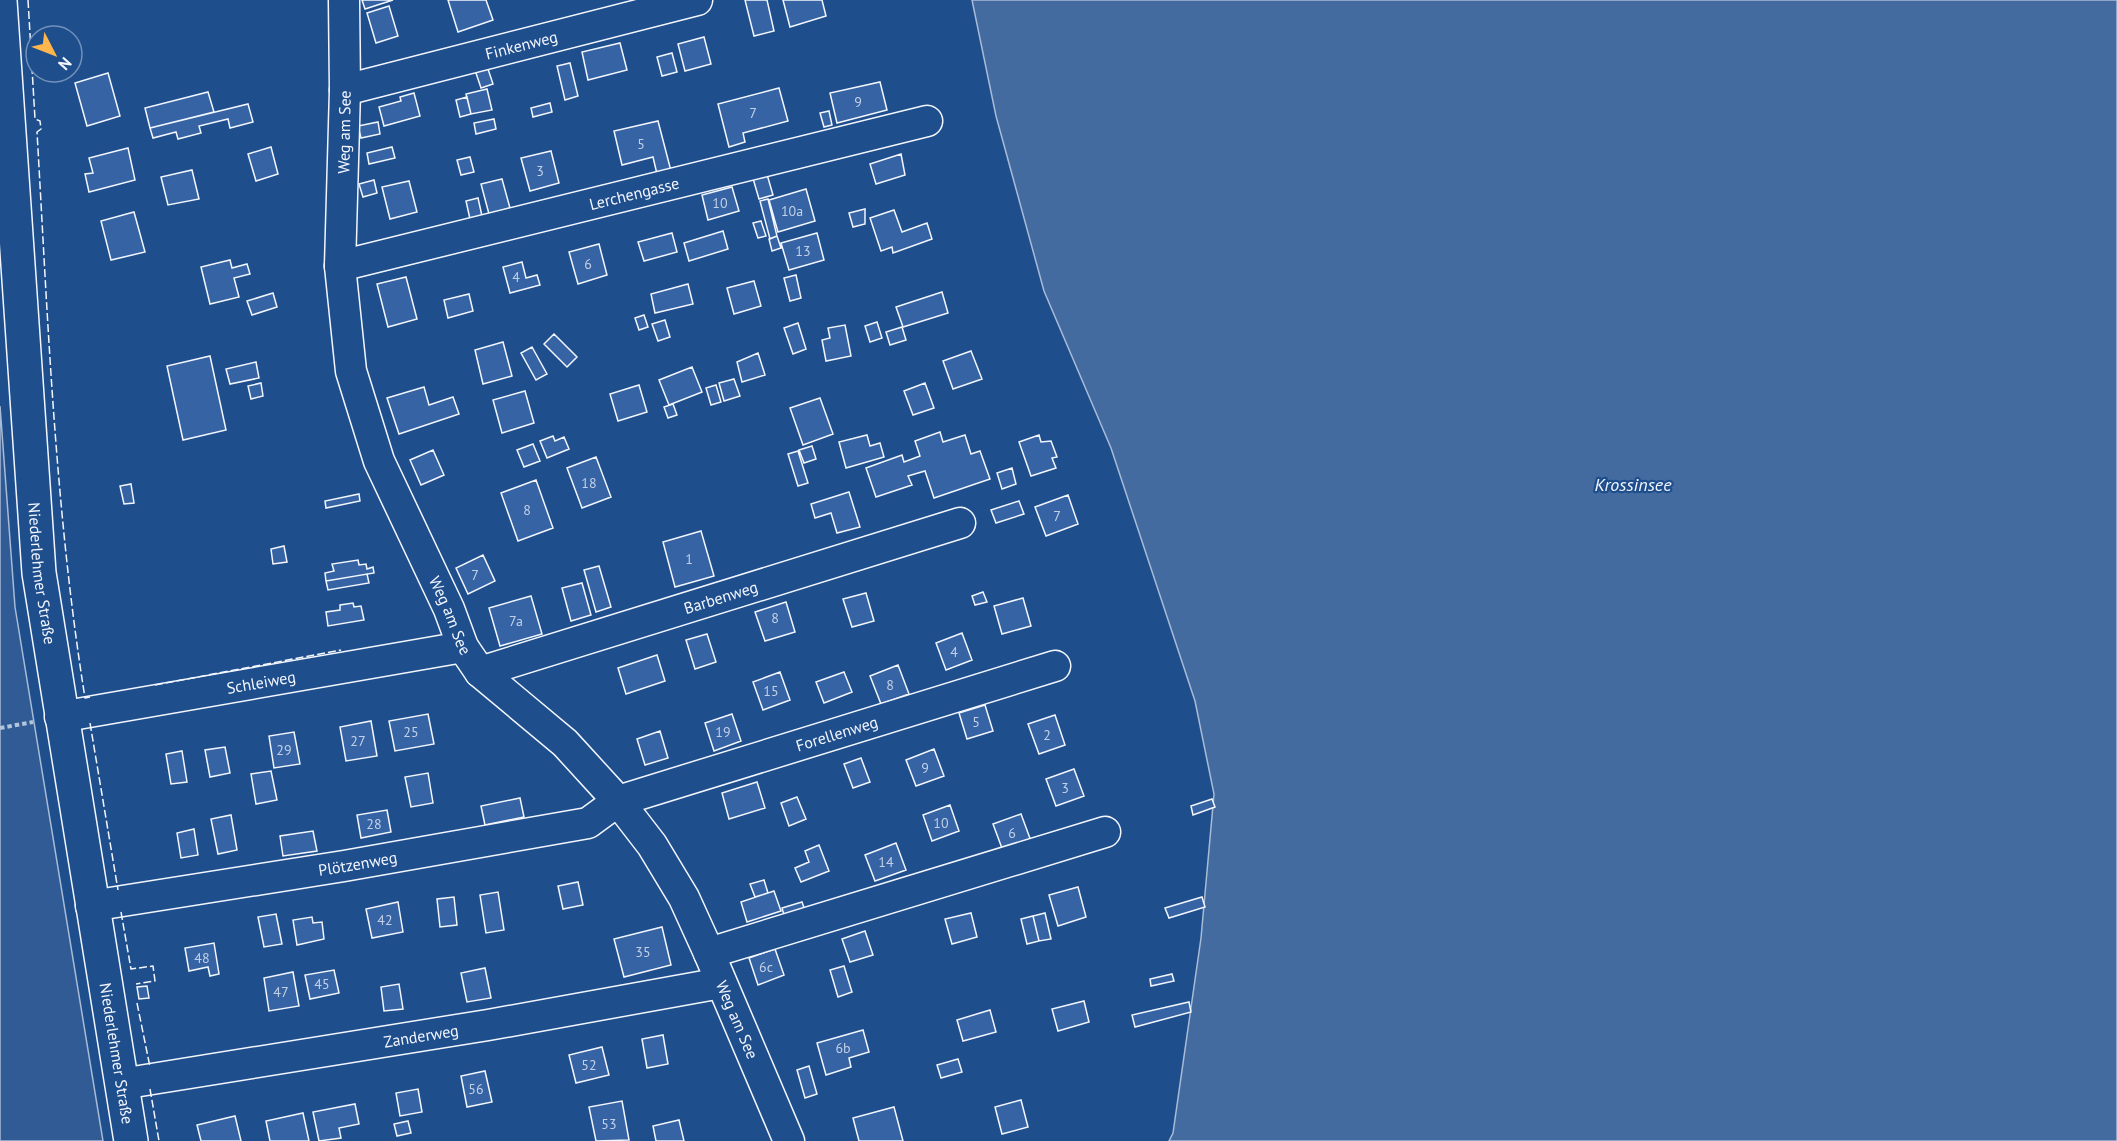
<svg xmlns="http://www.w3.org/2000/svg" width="2117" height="1141" viewBox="0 0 2117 1141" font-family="'PT Sans',sans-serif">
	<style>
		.built { fill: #305b95; stroke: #a8bbd7; stroke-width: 1.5 }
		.water { fill: #446ba0; stroke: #a8bbd7; stroke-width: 1.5 }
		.building { fill: #3563a3; stroke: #f2f6ff; stroke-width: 1.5 }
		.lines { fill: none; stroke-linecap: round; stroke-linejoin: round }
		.minor-casing { stroke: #f2f6ff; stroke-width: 33 }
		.major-casing { stroke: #f2f6ff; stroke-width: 36 }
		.path { stroke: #b3c4dc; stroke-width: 4; stroke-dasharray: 4.5 3; stroke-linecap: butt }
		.minor { stroke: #1f4e8c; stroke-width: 30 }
		.major { stroke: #1f4e8c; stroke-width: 33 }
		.fence { stroke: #f2f6ff; stroke-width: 1.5; stroke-dasharray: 8 3; stroke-linecap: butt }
		.labels { text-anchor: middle; stroke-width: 4.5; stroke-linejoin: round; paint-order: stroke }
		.number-label { font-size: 14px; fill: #c3d1e8 }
		.street-label { font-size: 16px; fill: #f2f6ff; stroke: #1f4e8c }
		.water-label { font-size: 18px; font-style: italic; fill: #f2f6ff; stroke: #1f4e8c }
	</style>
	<rect width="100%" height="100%" fill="#1f4e8c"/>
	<!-- built -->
	<path class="built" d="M0,406L15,607L103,1141H0Z"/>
	<!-- water -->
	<path class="water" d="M972,0H2117V1141H1169L1173,1133L1201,938L1214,794L1195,701L1111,448L1044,291L996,116Z"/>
	<!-- building -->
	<path class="building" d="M362,0H393L365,9Z
		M448,0H486L493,20L458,32Z
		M745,0H767L774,31L754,36Z
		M783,0H822L826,16L790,27Z
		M389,6L398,36L376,43L367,13Z
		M704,37L711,64L685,71L678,44Z
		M620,43L627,70L588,80L582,52Z
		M672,53L677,72L662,76L657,57Z
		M570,63L578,96L565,100L557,66Z
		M487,66L493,84L481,88L475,70Z
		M108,73L120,116L87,126L75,83Z
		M880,82L887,110L837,123L830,93Z
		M779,88L788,121L743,133L745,142L729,147L718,104Z
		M487,89L492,110L471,114L466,94Z
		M208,92L214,112L150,128L145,108Z
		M414,93L420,116L384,126L379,107L401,101L400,97Z
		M467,97L471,114L460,117L456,100Z
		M550,103L552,112L533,117L531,108Z
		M248,104L253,122L230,128L228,119L199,126L201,133L178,139L176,132L153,138L150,128Z
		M829,111L832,125L824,127L820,113Z
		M494,119L496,129L476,134L474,123Z
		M658,121L671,171L657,174L653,157L622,165L614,131Z
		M378,122L380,134L361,138L358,126Z
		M271,147L278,174L256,181L248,154Z
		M392,147L395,158L369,164L367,153Z
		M128,148L135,180L89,192L85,174L93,173L89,158Z
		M551,151L559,183L530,191L521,158Z
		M901,154L905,175L876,184L870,164Z
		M470,157L474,172L461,175L457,160Z
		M192,170L199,199L168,205L161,177Z
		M766,171L773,195L759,199L752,175Z
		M502,179L510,208L489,214L481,184Z
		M374,180L377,193L363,197L359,184Z
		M409,181L417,212L390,219L382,187Z
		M732,187L739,211L708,220L702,195Z
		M806,189L815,221L778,232L769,200Z
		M478,198L482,216L470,219L466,201Z
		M768,199L777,236L770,239L760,201Z
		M865,209V224L853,227L849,213Z
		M894,210L902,232L927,223L932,239L893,253L892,247L881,251L870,218Z
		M134,212L145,252L111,260L101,221Z
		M761,221L766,236L758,238L753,223Z
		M723,231L728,249L689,261L684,243Z
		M672,233L677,252L644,261L638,242Z
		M817,233L824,260L789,270L781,243Z
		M777,236L781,248L772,251L769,239Z
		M599,244L607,275L578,284L569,252Z
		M230,260L232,268L247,264L250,274L234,278L239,297L210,304L201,267Z
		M522,262L526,278L537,275L540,285L510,293L503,267Z
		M796,275L801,298L790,301L784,278Z
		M406,277L417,319L388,327L377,284Z
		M754,281L761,306L734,314L727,288Z
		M688,284L693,304L655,313L651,294Z
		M942,292L948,313L903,327L896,307Z
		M273,293L277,307L252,315L247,301Z
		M469,294L473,311L448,318L444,300Z
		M644,315L648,327L639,330L635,318Z
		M665,320L670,337L658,341L652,324Z
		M877,322L882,338L870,342L865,326Z
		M798,323L806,349L793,354L784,328Z
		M845,325L851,356L826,361L822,340L830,338L828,328Z
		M902,327L906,340L890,345L886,332Z
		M554,334L577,357L567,367L544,344Z
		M503,342L512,376L483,384L475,350Z
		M532,347L547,374L536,380L521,353Z
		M971,351L982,379L953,389L943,361Z
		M758,353L765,375L742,382L737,362Z
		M210,356L226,430L183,440L167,366Z
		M256,362L259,378L230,384L226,369Z
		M692,367L702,392L669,405L659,380Z
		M734,379L740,396L724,401L719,383Z
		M261,383L263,396L251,399L248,386Z
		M925,383L934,408L913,415L904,391Z
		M639,385L647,412L618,421L610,394Z
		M716,385L721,402L711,405L706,388Z
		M424,387L429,405L453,397L459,414L399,434L387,398Z
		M525,391L534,423L502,433L493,400Z
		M820,398L833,434L803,445L790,408Z
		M673,404L677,415L668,418L664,407Z
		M940,432L943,442L965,435L971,454L980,451L990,479L934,498L925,471L908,476L912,485L876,497L866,468L902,455L904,462L920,456L915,441Z
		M867,435L870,446L880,443L884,457L846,468L839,442Z
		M1039,435L1041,442L1051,441L1057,457L1052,458L1056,468L1031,476L1019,442Z
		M553,436L555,441L564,437L569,449L547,458L540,441Z
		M533,444L540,461L524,467L517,450Z
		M812,446L816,459L804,463L799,450Z
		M433,450L444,475L421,485L410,460Z
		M798,451L808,483L798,486L788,454Z
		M596,457L611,497L582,508L567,468Z
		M1012,468L1016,484L1002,489L997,473Z
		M536,480L553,528L518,541L501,493Z
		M131,484L134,503L124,504L120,486Z
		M849,492L860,527L837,533L831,513L815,518L811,504Z
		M359,494L360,501L326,508L325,501Z
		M1068,495L1078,524L1046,536L1035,507Z
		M1019,501L1024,514L996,523L991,510Z
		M701,531L714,576L675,587L663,542Z
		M284,546L287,562L273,564L271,549Z
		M483,555L495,581L468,594L456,568Z
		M358,560L359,565L366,564L367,569L373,567L374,573L326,581L325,573L334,571L332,564Z
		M599,566L611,607L596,612L584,570Z
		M367,574L369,583L328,590L326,581Z
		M582,583L591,615L571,621L562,588Z
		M983,592L987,602L975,605L972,596Z
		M866,593L874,621L852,627L843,599Z
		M531,596L542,634L500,646L489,608Z
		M1023,598L1031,626L1002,634L994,606Z
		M786,602L795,632L765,641L755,612Z
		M353,603L354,607L361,606L364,620L328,626L326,612L340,610V605Z
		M962,633L972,660L946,670L936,643Z
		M707,634L716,662L695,669L686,640Z
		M657,655L665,681L626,694L618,668Z
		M898,665L909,694L881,704L870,676Z
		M780,672L790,700L763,710L753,682Z
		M844,672L852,692L824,703L816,682Z
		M985,705L993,731L967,739L959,713Z
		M428,714L434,744L395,751L389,721Z
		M732,714L741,741L714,751L705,723Z
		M1055,715L1065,745L1039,754L1028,724Z
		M371,721L377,756L346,761L340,727Z
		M660,731L668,758L645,765L637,739Z
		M294,732L300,764L274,768L269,736Z
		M225,747L230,773L210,777L205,750Z
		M934,749L944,776L916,786L906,760Z
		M182,751L187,782L171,784L166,754Z
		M861,758L870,782L853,788L844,764Z
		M1074,769L1084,796L1056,806L1046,779Z
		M271,771L277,800L256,804L251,774Z
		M428,773L433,803L411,807L405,777Z
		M757,782L765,808L729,819L722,793Z
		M797,797L806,819L789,826L781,803Z
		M520,798L524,817L485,825L481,806Z
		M1212,799L1215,807L1193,815L1191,806Z
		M950,805L959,831L932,841L923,815Z
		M387,810L391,832L361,838L357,815Z
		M1021,814L1031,841L1003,851L993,824Z
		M231,815L237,850L218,854L211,819Z
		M194,829L198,855L181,858L177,833Z
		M313,831L317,851L283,856L280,836Z
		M896,843L906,870L875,881L865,855Z
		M819,845L829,871L801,882L795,868L809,862L805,851Z
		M764,880L768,893L755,897L750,884Z
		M578,882L583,905L563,909L558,886Z
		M1078,887L1086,917L1058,926L1049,895Z
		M774,891L781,911L747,922L741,902Z
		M498,892L504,930L486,933L480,895Z
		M454,897L457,925L440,927L437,899Z
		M1202,897L1205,907L1169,918L1165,908Z
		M398,902L403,932L372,938L366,909Z
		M802,902L807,916L786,922L782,908Z
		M971,913L977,937L952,944L945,919Z
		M1045,913L1051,939L1039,941L1033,916Z
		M276,914L282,944L264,947L258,917Z
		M1033,916L1039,941L1027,944L1021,919Z
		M312,917L313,923L322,922L324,939L297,945L293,920Z
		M662,927L671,965L624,977L614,939Z
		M865,931L873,955L850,962L842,939Z
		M214,943L219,974L210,976L208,967L189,971L185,948Z
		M775,949L784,975L758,985L749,958Z
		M844,966L852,992L838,997L830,970Z
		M485,968L491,998L467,1002L461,973Z
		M334,970L339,993L310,999L305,975Z
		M293,972L299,1006L269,1011L264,978Z
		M1172,974L1174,981L1151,986L1150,979Z
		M399,984L403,1009L384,1011L381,987Z
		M147,986L149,998L139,999L137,987Z
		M1084,1001L1089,1022L1058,1031L1052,1009Z
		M1189,1002L1191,1012L1135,1027L1132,1015Z
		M990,1010L996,1032L963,1041L957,1020Z
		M863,1030L869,1052L849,1058L851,1067L826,1075L817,1043Z
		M663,1035L668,1064L647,1068L642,1039Z
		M602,1047L609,1075L576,1083L569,1055Z
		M958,1059L962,1072L941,1078L937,1065Z
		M809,1066L817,1094L805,1098L797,1070Z
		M485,1071L492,1102L467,1107L461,1076Z
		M418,1089L422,1112L400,1116L396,1093Z
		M1021,1100L1028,1127L1002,1134L995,1107Z
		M622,1101L629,1140L596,1141L589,1107Z
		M355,1104L359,1124L339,1128L341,1138L319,1141L313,1112Z
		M894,1107L903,1141H859L853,1118Z
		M303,1113L309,1141H270L266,1121Z
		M235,1116L241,1141H201L197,1125Z
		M679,1120L684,1141H656L653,1126Z
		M408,1121L411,1133L397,1136L394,1124Z"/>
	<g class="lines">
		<defs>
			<g id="minor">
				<path id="s1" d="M344,0L345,90L340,266L351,371L379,461L449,609L463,647L480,672L565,743L618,801L652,845L684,898L709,953L789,1141"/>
				<path id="s2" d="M345,90L697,0"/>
				<path id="s3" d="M340,266L927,121"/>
				<path id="s4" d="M480,672L960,523"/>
				<path id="s5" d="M60,717L463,647"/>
				<path id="s6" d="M91,906L344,866L588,823L618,801L1055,666"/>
				<path d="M709,953L1105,832"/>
				<path id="s7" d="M121,1084L488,1025L721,983"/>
			</g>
			<g id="major">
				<path id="s8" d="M0,1L39,573L131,1141"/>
			</g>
		</defs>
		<!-- minor casing -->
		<use href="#minor" class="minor-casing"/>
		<!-- major casing -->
		<use href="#major" class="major-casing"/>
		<!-- path -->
		<path class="path" d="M0,728L33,722"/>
		<!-- minor -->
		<use href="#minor" class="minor"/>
		<!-- major -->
		<use href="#major" class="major"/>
		<!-- fence -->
		<path class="fence" d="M28,0L35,119L40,121L41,129L37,132C48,321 55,511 85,698L90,697
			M155,685L341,650
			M90,723L118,890
			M121,912L131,969L153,966L155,981L136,984
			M137,1003L150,1067
			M150,1089L159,1141"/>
	</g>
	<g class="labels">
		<!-- number labels -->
		<g class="number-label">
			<text x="858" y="107">9</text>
			<text x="753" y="118">7</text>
			<text x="641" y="149">5</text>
			<text x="540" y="176">3</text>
			<text x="720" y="208">10</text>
			<text x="792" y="216">10a</text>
			<text x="803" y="256">13</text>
			<text x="588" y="269">6</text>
			<text x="516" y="282">4</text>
			<text x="589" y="488">18</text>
			<text x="527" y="515">8</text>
			<text x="1057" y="521">7</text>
			<text x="689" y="564">1</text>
			<text x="475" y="580">7</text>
			<text x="775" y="623">8</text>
			<text x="516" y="626">7a</text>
			<text x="954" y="657">4</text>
			<text x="890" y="690">8</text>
			<text x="771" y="696">15</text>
			<text x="976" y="727">5</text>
			<text x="411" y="737">25</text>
			<text x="723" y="737">19</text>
			<text x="1047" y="740">2</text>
			<text x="358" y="746">27</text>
			<text x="284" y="755">29</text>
			<text x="925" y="773">9</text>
			<text x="1065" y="793">3</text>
			<text x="941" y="828">10</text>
			<text x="374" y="829">28</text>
			<text x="1012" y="838">6</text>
			<text x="886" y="867">14</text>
			<text x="385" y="925">42</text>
			<text x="643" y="957">35</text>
			<text x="202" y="963">48</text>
			<text x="766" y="972">6c</text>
			<text x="322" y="989">45</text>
			<text x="281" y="997">47</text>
			<text x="843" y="1053">6b</text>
			<text x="589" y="1070">52</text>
			<text x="476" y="1094">56</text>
			<text x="609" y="1129">53</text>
		</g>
		<!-- street labels -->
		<g class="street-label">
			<text dy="6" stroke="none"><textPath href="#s2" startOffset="182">Finkenweg</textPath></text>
			<text transform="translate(344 132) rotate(-89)" y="6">Weg am See</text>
			<text dy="6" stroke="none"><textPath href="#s3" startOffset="303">Lerchengasse</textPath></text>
			<text dy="6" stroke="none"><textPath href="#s8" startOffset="574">Niederlehmer Straße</textPath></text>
			<text dy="6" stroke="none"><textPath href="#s4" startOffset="252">Barbenweg</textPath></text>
			<text dy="6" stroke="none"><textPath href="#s1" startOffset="636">Weg am See</textPath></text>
			<text dy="6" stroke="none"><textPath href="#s5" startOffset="204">Schleiweg</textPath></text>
			<text dy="6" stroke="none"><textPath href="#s6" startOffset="770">Forellenweg</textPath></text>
			<text dy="6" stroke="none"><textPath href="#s6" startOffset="270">Plötzenweg</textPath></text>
			<text dy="6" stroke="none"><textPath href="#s1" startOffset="1140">Weg am See</textPath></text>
			<text dy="6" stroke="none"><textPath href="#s7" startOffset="304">Zanderweg</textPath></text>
			<text dy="6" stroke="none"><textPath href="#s8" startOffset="1060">Niederlehmer Straße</textPath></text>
		</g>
		<!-- water labels -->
		<g class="water-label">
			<text x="1633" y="491">Krossinsee</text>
		</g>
	</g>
	<!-- north arrow -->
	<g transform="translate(54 54) rotate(132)"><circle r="28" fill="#1f4e8c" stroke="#7391ba" stroke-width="1.5"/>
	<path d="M0-4.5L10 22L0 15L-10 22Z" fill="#ffb74d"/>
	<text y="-9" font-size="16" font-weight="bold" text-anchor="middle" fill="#f2f6ff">N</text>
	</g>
</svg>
